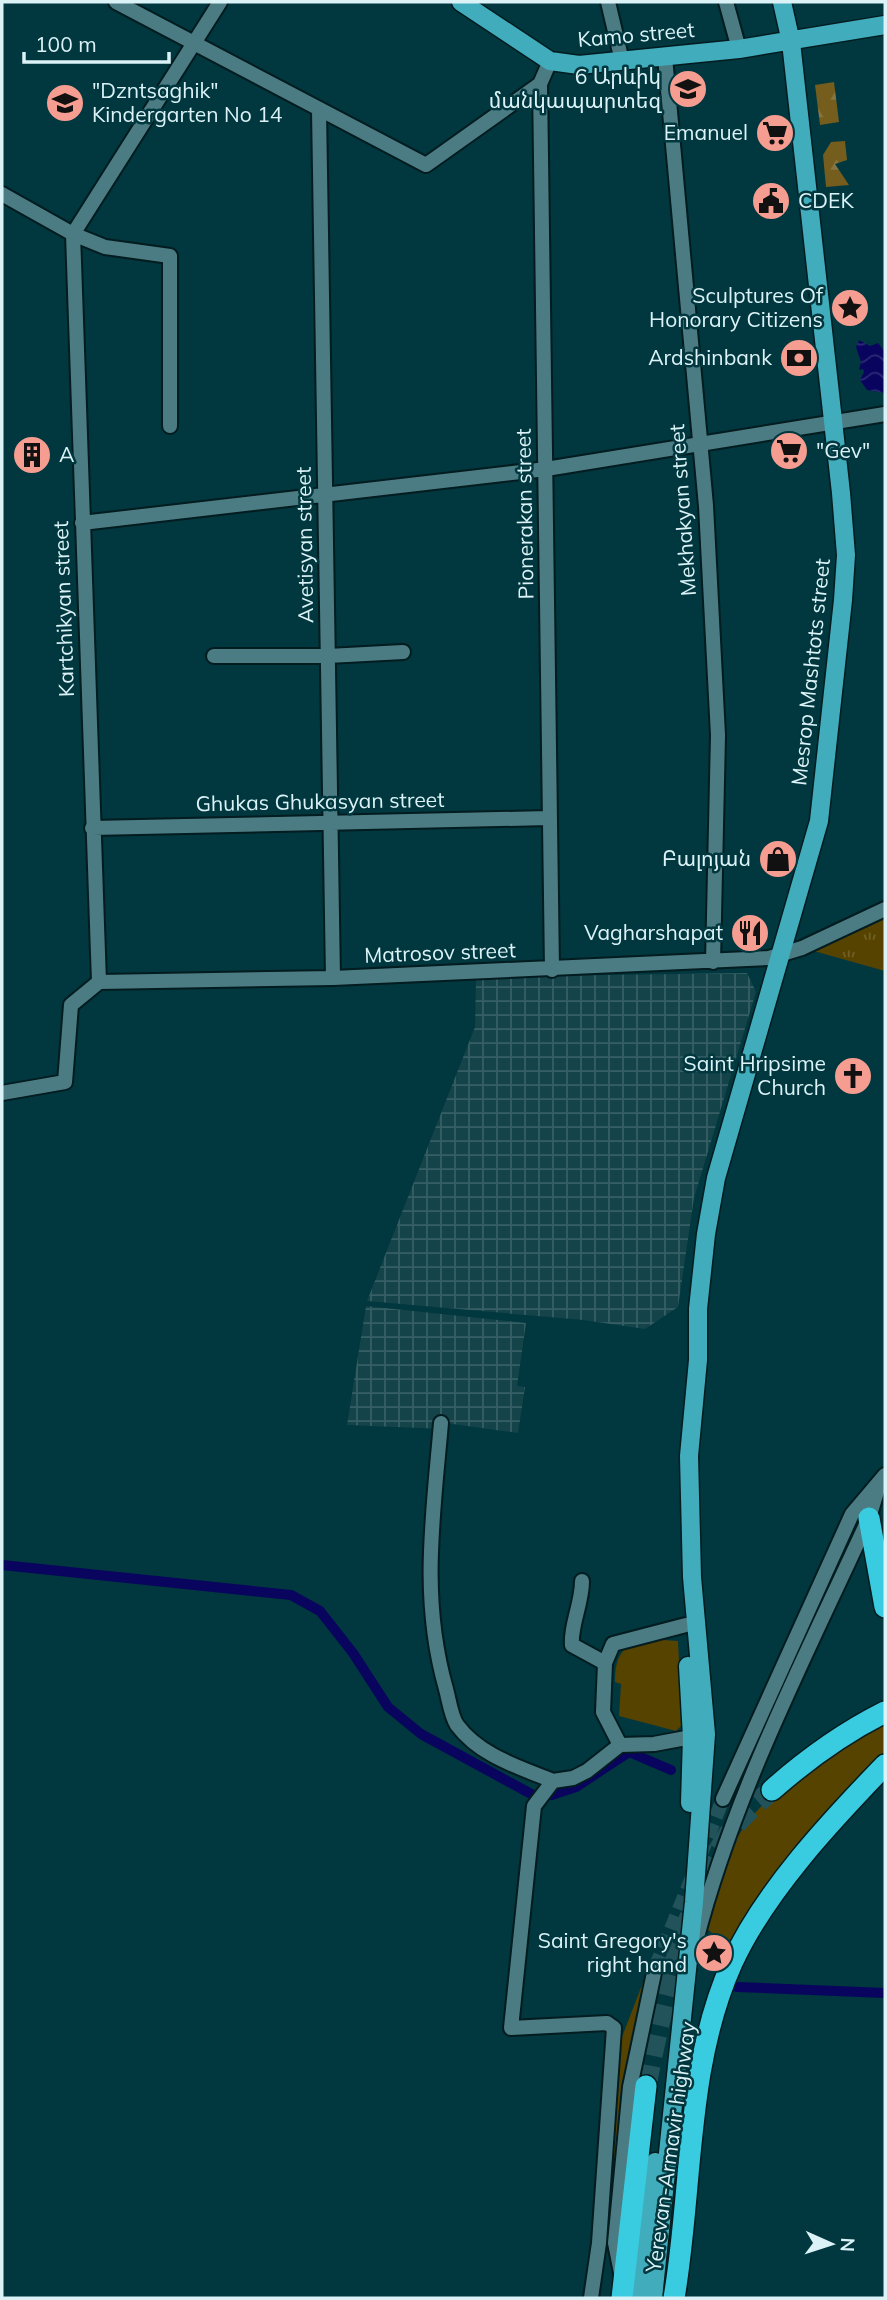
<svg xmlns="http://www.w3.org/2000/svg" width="887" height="2300" viewBox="0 0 887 2300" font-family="Mulish,'Noto Sans Armenian',sans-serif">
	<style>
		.industrial { fill: url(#industrial-grid) }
		.grass { fill: #574300 }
		.forest { fill: url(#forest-firs) }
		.park { fill: url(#park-tufts) }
		.water { fill: url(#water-waves) }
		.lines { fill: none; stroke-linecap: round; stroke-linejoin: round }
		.canal { stroke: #09055e; stroke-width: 10 }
		.minor-tunnel { stroke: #22535a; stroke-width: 14; stroke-dasharray: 14 7; stroke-linecap: butt }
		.highway-tunnel { stroke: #22535a; stroke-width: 21; stroke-dasharray: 21 10; stroke-linecap: butt }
		.minor-casing { stroke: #031c20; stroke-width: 18 }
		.major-casing { stroke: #031c20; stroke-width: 21 }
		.highway-casing { stroke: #031c20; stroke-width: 24 }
		.minor { stroke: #4c7c83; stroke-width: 14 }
		.major { stroke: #41acbb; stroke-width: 18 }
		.highway { stroke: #39cce0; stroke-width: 21 }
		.labels { text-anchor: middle; stroke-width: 5; stroke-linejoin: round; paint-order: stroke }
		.street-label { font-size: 21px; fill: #dbf3f7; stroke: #01373e }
		.poi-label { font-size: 21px; fill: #dbf3f7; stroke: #01373e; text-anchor: end }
	</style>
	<defs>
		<pattern id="industrial-grid" width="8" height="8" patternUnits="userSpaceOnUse" patternTransform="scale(1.75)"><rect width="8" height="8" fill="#15434a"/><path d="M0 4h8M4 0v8" fill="none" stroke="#365f65"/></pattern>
		<pattern id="forest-firs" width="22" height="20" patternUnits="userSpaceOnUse" patternTransform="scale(1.75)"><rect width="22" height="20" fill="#745d1d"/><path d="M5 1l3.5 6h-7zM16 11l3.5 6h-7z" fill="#87753f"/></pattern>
		<pattern id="park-tufts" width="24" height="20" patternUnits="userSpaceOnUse" patternTransform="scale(1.75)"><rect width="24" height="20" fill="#574300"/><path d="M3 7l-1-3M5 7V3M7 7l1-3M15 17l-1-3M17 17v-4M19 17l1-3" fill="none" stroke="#6f5f26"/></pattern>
		<pattern id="water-waves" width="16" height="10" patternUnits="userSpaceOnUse" patternTransform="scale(1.75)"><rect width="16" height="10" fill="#09055e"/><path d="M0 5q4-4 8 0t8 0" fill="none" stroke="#2c2a76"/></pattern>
	</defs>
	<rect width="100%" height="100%" fill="#01373e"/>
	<!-- industrial -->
	<path class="industrial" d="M747,973L756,992L694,1198L678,1307L645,1329L583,1320L367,1301L475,1027L476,977Z
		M366,1306L526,1323L517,1386L525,1387L518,1433L446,1423L444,1429L347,1425Z"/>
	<!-- grass -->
	<path class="grass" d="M647,1639L678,1641L682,1725L676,1731L619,1716L621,1684L615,1682C615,1654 623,1646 647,1639Z
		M885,1719V1753C828,1814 771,1876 726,1947L719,1944L716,1936L703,1926C714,1891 723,1857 744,1827C775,1782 840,1749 885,1719Z
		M647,1972L651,1975L624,2076L615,2205L612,2208L607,2205L622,2037Z"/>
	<!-- forest -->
	<path class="forest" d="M834,82L839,122L820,125L815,85Z
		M845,141L847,160L835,164L849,185L826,187L823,155L831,142Z"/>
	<!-- park -->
	<path class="park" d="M885,919V971L814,951Z"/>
	<!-- water -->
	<path class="water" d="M859,340L870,346L878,343L885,352V393L867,390L860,380L864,372L863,369L859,370L861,362L856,347Z"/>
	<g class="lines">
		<!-- canal -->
		<path class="canal" d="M2,1565L291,1595L320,1611L353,1653L388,1707L421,1734L533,1795
			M552,1795L576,1787L629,1752L671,1770
			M737,1987L885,1993"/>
		<!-- minor-tunnel -->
		<path class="minor-tunnel" d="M700,1856L723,1799
			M655,1968L693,1875"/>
		<!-- highway-tunnel -->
		<path class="highway-tunnel" d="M646,2086C660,2012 688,1894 730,1832C741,1816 758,1802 772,1790"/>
		<defs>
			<path id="minor" d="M116,2L426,165L540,84
				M608,2L622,61
				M726,2L739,49
				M665,57L706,506L718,735L713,962
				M550,61L540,84L552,970
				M319,110L333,978
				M2,194L73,234L105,247L170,256V426
				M73,234L99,982
				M73,234L220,2
				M82,523L546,469L885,414
				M214,656H328L403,652
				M92,828L548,818
				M99,982L333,978L769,958L802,948L885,909
				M2,1093L65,1082L71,1005L99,982
				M441,1423C433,1516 420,1598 446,1689C449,1700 451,1716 457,1725C480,1756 519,1767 553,1781
				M582,1581C582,1604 570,1626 572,1645L605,1663
				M620,1745L603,1712L605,1663L613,1644L686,1625
				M723,1799L852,1514L885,1475
				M696,1941C734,1793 806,1656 869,1518L879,1485
				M621,2273L615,2243L630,2087L655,1968
				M591,2298L599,2243L614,2028L607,2023L511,2028L534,1806L553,1781L573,1778L587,1771L620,1745L654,1744L702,1735"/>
			<path id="major" d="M461,2L550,61L579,65L739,49L885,25
				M688,1666L692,1737L690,1803
				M638,2298L655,2162
				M653,2298L694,1902L706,1734L692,1577L689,1456L698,1360V1309L706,1234L716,1178L819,821L843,600L846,555L841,493L791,42L782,2"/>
			<path id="highway" d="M869,1518L885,1607
				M772,1790C807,1759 843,1733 885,1712
				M622,2298L646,2086
				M674,2298C693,2188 685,2067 732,1963C765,1891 831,1821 885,1765"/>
		</defs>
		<!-- minor casing -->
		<use href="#minor" class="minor-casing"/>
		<!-- major casing -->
		<use href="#major" class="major-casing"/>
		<!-- highway casing -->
		<use href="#highway" class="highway-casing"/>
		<!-- minor -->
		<use href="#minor" class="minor"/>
		<!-- major -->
		<use href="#major" class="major"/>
		<!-- highway -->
		<use href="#highway" class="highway"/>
	</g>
	<!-- icons -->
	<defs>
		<symbol id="school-disc" viewBox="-11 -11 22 22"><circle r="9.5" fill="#f59d90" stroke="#01373e"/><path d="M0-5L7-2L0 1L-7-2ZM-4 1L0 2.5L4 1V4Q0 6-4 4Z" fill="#111"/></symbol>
		<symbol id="supermarket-disc" viewBox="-11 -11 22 22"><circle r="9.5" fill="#f59d90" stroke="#01373e"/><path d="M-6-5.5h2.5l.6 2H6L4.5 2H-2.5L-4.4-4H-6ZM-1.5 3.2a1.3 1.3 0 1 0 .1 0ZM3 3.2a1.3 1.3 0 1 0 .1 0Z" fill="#111"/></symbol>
		<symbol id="civic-disc" viewBox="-11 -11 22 22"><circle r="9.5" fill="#f59d90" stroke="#01373e"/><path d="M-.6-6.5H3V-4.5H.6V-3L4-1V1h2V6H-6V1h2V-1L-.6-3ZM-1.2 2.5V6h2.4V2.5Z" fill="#111"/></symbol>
		<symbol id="sight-disc" viewBox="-11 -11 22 22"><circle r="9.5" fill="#f59d90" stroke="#01373e"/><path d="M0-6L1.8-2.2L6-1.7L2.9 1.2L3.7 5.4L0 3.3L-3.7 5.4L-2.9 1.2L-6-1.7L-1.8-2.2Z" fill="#111"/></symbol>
		<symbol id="bank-disc" viewBox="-11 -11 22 22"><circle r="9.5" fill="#f59d90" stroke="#01373e"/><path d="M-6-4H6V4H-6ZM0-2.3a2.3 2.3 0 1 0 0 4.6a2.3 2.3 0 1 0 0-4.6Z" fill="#111"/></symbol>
		<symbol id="building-disc" viewBox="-11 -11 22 22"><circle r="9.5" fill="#f59d90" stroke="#01373e"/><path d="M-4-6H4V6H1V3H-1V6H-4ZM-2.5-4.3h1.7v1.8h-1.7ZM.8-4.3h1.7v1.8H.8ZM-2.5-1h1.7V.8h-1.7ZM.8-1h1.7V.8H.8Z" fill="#111"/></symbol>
		<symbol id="shop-disc" viewBox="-11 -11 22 22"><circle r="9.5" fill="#f59d90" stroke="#01373e"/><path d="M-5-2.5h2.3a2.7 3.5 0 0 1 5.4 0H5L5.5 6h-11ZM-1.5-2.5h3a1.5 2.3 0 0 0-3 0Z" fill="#111"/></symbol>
		<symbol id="restaurant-disc" viewBox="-11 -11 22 22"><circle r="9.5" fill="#f59d90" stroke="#01373e"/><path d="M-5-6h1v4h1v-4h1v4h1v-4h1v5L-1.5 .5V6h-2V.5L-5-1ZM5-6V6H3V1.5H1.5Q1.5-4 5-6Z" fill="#111"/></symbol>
		<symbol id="church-disc" viewBox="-11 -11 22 22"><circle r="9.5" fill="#f59d90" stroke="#01373e"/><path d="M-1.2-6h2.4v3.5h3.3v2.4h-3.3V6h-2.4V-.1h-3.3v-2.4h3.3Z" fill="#111"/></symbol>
	</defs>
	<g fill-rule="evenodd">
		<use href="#school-disc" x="666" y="67" width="44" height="44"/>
		<use href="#school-disc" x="43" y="81" width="44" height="44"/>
		<use href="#supermarket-disc" x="753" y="111" width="44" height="44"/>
		<use href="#civic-disc" x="749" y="179" width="44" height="44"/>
		<use href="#sight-disc" x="828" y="286" width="44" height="44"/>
		<use href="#bank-disc" x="777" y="336" width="44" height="44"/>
		<use href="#supermarket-disc" x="767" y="429" width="44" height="44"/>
		<use href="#building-disc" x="10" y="433" width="44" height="44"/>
		<use href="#shop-disc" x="756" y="837" width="44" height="44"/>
		<use href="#restaurant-disc" x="728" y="911" width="44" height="44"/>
		<use href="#church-disc" x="831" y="1054" width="44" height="44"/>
		<use href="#sight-disc" x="692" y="1931" width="44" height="44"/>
	</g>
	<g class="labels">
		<!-- street labels -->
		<g class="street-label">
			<text transform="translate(636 35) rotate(-5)" y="7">Kamo street</text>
			<text transform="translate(683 510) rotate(-94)" y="7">Mekhakyan street</text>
			<text transform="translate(525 514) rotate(-91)" y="7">Pionerakan street</text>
			<text transform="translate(305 545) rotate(-91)" y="7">Avetisyan street</text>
			<text transform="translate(64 609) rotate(-92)" y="7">Kartchikyan street</text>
			<text transform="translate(811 672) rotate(-84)" y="7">Mesrop Mashtots street</text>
			<text transform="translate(320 802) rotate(-1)" y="7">Ghukas Ghukasyan street</text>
			<text transform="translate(440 953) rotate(-2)" y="7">Matrosov street</text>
			<text transform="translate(671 2147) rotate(-82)" y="7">Yerevan-Armavir highway</text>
		</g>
		<!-- poi labels -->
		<g class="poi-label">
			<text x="661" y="84">6 Արևիկ<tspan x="661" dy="24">մանկապարտեզ</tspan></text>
			<text x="92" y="98" text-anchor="start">"Dzntsaghik"<tspan x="92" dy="24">Kindergarten No 14</tspan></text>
			<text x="748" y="140">Emanuel</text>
			<text x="798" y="208" text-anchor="start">CDEK</text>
			<text x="823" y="303">Sculptures Of<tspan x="823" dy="24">Honorary Citizens</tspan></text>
			<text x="772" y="365">Ardshinbank</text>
			<text x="816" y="458" text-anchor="start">"Gev"</text>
			<text x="59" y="462" text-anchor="start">A</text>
			<text x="751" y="866">Բալոյան</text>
			<text x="723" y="940">Vagharshapat</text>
			<text x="826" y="1071">Saint Hripsime<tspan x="826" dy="24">Church</tspan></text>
			<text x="687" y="1948">Saint Gregory's<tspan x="687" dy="24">right hand</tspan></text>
		</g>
	</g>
	<!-- border -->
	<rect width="887" height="2300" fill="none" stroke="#dbf3f7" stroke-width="7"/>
	<!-- north arrow -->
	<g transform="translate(831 2244) rotate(93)" stroke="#01373e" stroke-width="5" paint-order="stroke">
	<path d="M0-5L12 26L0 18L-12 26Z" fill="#dbf3f7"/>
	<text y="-10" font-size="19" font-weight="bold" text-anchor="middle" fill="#dbf3f7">N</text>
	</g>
	<!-- scale -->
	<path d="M24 52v10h145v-10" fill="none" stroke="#dbf3f7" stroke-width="3.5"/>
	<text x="35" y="52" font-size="21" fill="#dbf3f7" stroke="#01373e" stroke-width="5" paint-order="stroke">100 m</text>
</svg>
